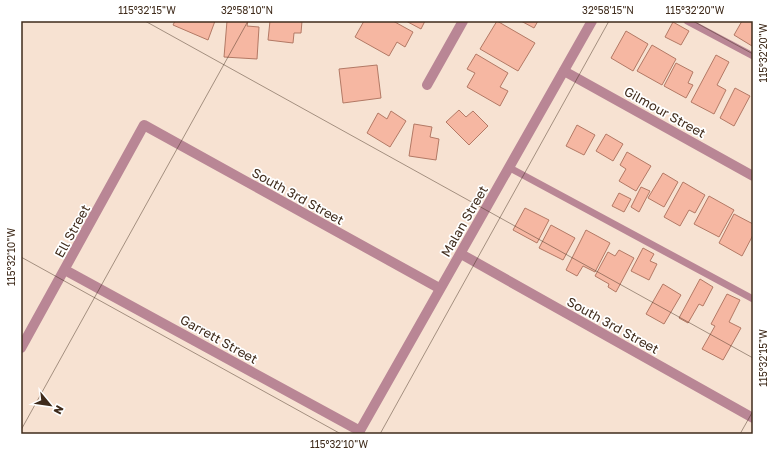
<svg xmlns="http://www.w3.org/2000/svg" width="774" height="455" viewBox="0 0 774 455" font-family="'Golos Text',sans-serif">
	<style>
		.building { fill: #f6b7a2; stroke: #b37965 }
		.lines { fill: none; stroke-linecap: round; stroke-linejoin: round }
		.service { stroke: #b98695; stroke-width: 7 }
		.minor { stroke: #b98695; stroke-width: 10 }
		.tertiary { stroke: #b98695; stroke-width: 10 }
		.ticks { fill: none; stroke: #3f2b1b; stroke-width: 1; stroke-opacity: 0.45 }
		.labels { text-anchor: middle; stroke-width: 3.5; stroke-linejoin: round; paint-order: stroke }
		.street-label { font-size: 13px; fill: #3f2b1b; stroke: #fff }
		.neatline { fill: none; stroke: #3f2b1b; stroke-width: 1.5 }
		.ticks-label { font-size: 10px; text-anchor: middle; fill: #3f2b1b }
	</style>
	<rect width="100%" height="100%" fill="#f7e2d2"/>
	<!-- building -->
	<path class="building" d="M175,21H215L208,40L173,25Z
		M227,21H248L247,26L259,27L257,59L224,57Z
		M270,21H302L301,33H294L293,43L268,40Z
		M364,21H393L413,32L405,47L397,42L389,56L355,37Z
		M406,21H425L421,29Z
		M497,21L535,43L518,71L480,49Z
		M521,21H538L534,28Z
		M742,21H753L752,46L734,35Z
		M673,22L689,31L681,45L665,37Z
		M626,31L648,44L633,71L611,58Z
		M652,45L676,59L662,85L637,71Z
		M476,54L508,73L500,87L508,91L500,106L467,87L475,73L467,69Z
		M716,55L729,62L717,85L726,90L714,114L691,102Z
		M676,63L693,72L688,83L693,85L686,98L664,86Z
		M377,65L381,98L343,103L339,69Z
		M735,88L750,96L734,126L720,118Z
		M459,110L466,117L473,111L488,126L469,145L446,122Z
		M391,111L406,121L390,147L367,133L378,113L387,119Z
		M414,124L432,127L430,137L439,139L436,160L409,156Z
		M577,125L595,135L584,155L566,146Z
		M606,134L623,144L613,161L596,151Z
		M627,152L651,166L636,191L619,181L626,169L620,165Z
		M663,173L678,182L664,207L648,198Z
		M683,182L705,195L695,213L689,210L680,226L664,217Z
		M641,187L650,191L639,212L631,207Z
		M619,193L631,199L624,212L612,206Z
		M709,196L734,210L719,237L694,224Z
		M525,208L549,220L537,243L513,230Z
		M734,214L753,224V235L742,256L719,243Z
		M551,225L575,238L563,260L539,248Z
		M586,230L610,243L595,272L583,266L577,276L566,270Z
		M643,248L654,254L650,261L657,264L649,280L631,271Z
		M619,250L634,258L616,292L608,287L609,284L595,276L608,252L615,256Z
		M700,279L713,287L703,306L699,304L688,323L679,318Z
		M663,284L681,295L664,324L646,314Z
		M727,294L740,300L729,322L741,328L723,360L702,349L715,326L711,324Z"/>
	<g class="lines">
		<!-- service -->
		<path class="service" d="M687,21L753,56
			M510,168L753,299"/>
		<!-- minor -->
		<path class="minor" d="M564,71L753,176
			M427,85L463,21
			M461,254L753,418
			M65,270L360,431
			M21,348L144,125L439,288"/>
		<!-- tertiary -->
		<path class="tertiary" d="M358,434L592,21"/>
	</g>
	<!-- ticks -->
	<path class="ticks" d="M145,21L753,358M693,21L753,54M21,257L341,434M21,430L248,21M380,434L609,21M740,434L753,411"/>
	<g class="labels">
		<!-- street labels -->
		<g class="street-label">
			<text transform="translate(665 112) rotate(29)" y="5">Gilmour Street</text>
			<text transform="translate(298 196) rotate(29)" y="5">South 3rd Street</text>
			<text transform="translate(464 221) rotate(-60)" y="5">Malan Street</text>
			<text transform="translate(72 231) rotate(-61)" y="5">Ell Street</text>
			<text transform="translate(613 325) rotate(29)" y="5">South 3rd Street</text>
			<text transform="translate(219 339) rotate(29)" y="5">Garrett Street</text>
		</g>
	</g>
	<!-- border -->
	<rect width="774" height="455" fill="none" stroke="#ffffff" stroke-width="44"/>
	<!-- north arrow -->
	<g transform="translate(50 405) rotate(119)" stroke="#ffffff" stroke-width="3" paint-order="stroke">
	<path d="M0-3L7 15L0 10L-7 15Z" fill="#3f2b1b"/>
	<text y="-6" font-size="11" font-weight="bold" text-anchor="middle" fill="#3f2b1b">N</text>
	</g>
	<rect x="22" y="22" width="730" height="411" class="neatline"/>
	<g class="ticks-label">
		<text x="147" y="14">115°32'15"W</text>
		<text x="247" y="14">32°58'10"N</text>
		<text x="608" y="14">32°58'15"N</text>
		<text x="695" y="14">115°32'20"W</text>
		<text transform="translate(763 53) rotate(-90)" y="4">115°32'20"W</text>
		<text transform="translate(11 257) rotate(-90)" y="4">115°32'10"W</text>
		<text transform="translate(763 358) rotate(-90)" y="4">115°32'15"W</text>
		<text x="339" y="448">115°32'10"W</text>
	</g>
</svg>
